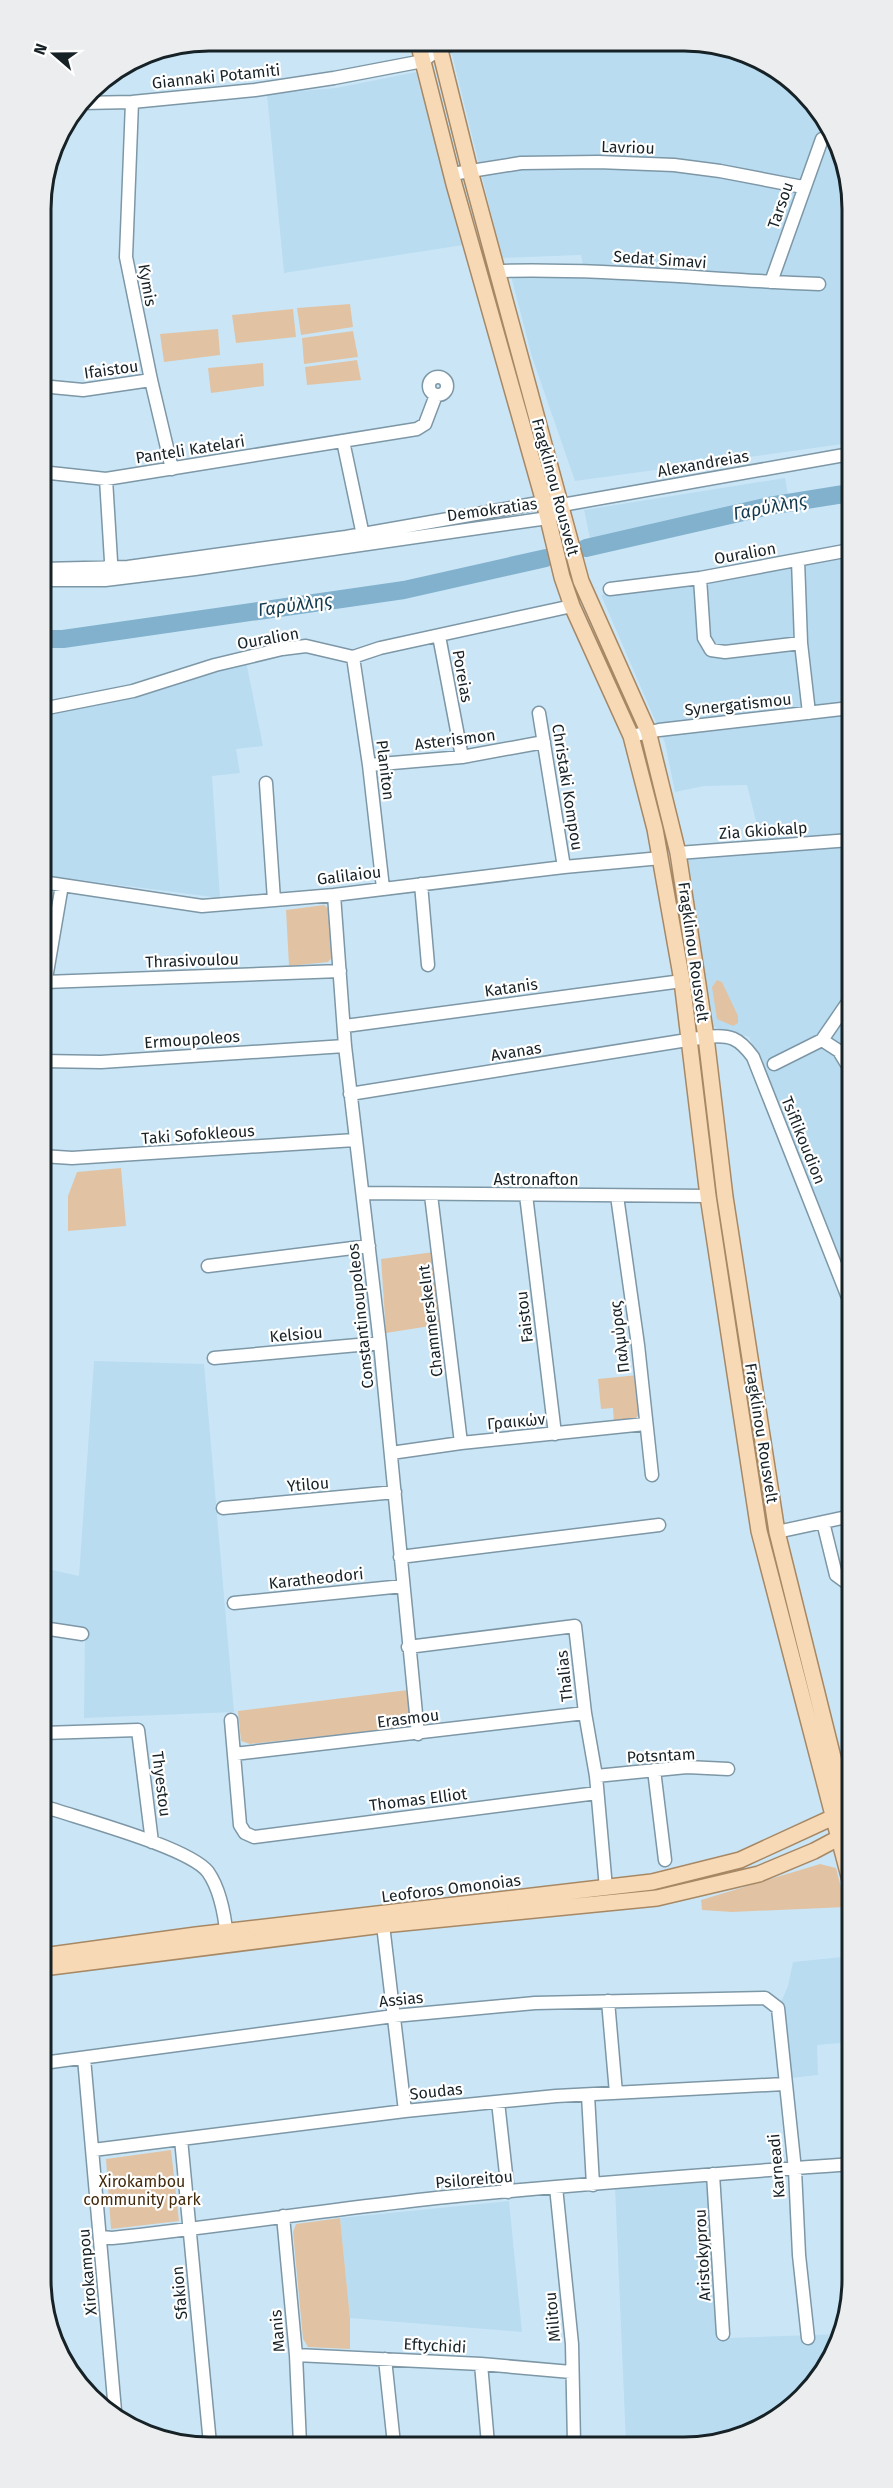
<svg xmlns="http://www.w3.org/2000/svg" width="893" height="2488" viewBox="0 0 893 2488" font-family="'Fira Sans',sans-serif">
	<style>
		.built { fill: #b9dcf1 }
		.green { fill: #e1c3a4 }
		.lines { fill: none; stroke-linecap: round; stroke-linejoin: round }
		.river { stroke: #81b1cd; stroke-width: 18 }
		.minor-casing { stroke: #7d97a6; stroke-width: 15 }
		.major-casing { stroke: #a78865; stroke-width: 18 }
		.minor { stroke: #fff; stroke-width: 12 }
		.major { stroke: #f8d9b6; stroke-width: 15 }
		.labels { text-anchor: middle; stroke-width: 4.5; stroke-linejoin: round; paint-order: stroke }
		.street-label { font-size: 16px; fill: #172227; stroke: #fff }
		.park-label { font-size: 16px; fill: #432a0c; stroke: #fff }
		.water-label { font-size: 18px; font-style: italic; fill: #113a4e; stroke: #fff }
		.rim { fill: none; stroke: #172227; stroke-width: 3 }
	</style>
	<rect width="100%" height="100%" fill="#cae6f6"/>
	<!-- built -->
	<path class="built" d="M449,42L717,44L803,90L849,176L850,443L575,481L532,357L511,276L585,275L581,255L502,258Z
		M416,72L463,245L284,273L267,94L336,88Z
		M785,478L789,500L591,543L584,510Z
		M850,555L851,1289L749,1037L711,1026L684,860L764,853L747,785L704,786L675,792L665,743L601,595L690,587Z
		M246,661L263,746L236,749L240,773L212,776L220,898L42,875V715L121,699Z
		M94,1361L204,1364L234,1712L84,1718L85,1629L43,1619V1568L79,1576Z
		M852,1956V2042L817,2045L818,2075L791,2078L787,2033L781,2002L788,1986L793,1962Z
		M718,2182L729,2338L842,2334L840,2343L811,2390L768,2425L717,2444H626L615,2187Z
		M509,2201L522,2332L350,2318L340,2218Z"/>
	<!-- green -->
	<path class="green" d="M350,304L353,327L301,335L297,308Z
		M293,309L296,337L236,343L232,315Z
		M218,329L220,355L164,362L160,334Z
		M353,331L358,357L304,364L302,338Z
		M357,360L361,380L307,385L305,367Z
		M263,363L264,386L211,393L208,368Z
		M324,905L332,912L336,953L328,962L289,966L286,910Z
		M717,980L722,982L738,1016V1023L733,1026L717,1019L712,987Z
		M121,1168L126,1226L68,1231V1196L77,1172Z
		M434,1252L443,1324L386,1333L381,1259Z
		M638,1375L640,1413L633,1422L614,1424L613,1408L601,1409L598,1379Z
		M408,1690L411,1716L402,1728L250,1744L241,1741L238,1711Z
		M820,1864L836,1868L846,1907L732,1912L702,1910L701,1900Z
		M171,2150L179,2221L111,2229L106,2159Z
		M340,2218L350,2318V2349L308,2347L303,2339L293,2232L296,2224Z"/>
	<g class="lines">
		<!-- river -->
		<path class="river" d="M586,548L769,506L850,493
			M42,639H63L404,590L546,558"/>
		<defs>
			<path id="minor" d="M132,102L126,257L151,380L172,469
				M82,103L132,102L255,90L334,78L423,61L440,48L461,42
				M452,174L521,163L598,162L674,165L720,171L803,187
				M41,198V197
				M497,271C605,268 712,280 819,284
				M771,282L822,139
				M429 386a9 9 0 1 1 18 0a9 9 0 1 1-18 0Z
				M41,386L83,390L151,380
				M343,441L364,540
				M41,472L106,479L417,429L425,424L436,395
				M106,479L111,561L107,576
				M798,560L801,643L809,713
				M41,569L128,567L346,537L544,502L562,505L850,454
				M700,578L704,638L711,650L725,652L801,643
				M41,580H105L195,569L548,518L553,513
				M610,589L700,578L850,550
				M439,636L462,757
				M353,657L369,765L383,888
				M42,709L133,691L215,665L282,649L306,646L353,657L380,648L572,606
				M539,713L564,867
				M631,736L659,730L850,708
				M369,765L462,757L544,742
				M266,783L274,900
				M678,853L850,840
				M42,882L202,906L334,895L564,867L661,858
				M421,884L428,965
				M334,895L345,1046L380,1343L418,1734
				M45,982L340,971
				M42,1002L62,885
				M345,1026L682,981
				M822,1040L839,1051L850,1069
				M42,1061L101,1062L345,1046
				M774,1064L822,1040L846,1005L850,1003
				M350,1094L706,1037C730,1034 739,1038 753,1057L851,1305
				M42,1156L72,1158L355,1140
				M363,1193L708,1196
				M431,1195L461,1443
				M526,1195L555,1434
				M617,1196L638,1345L652,1475
				M208,1266L369,1246
				M214,1358L380,1343
				M391,1453L461,1443L645,1424
				M223,1508L395,1492
				M823,1522L836,1575L851,1586
				M777,1532L851,1516
				M400,1557L659,1525
				M234,1603L403,1586
				M43,1628L82,1634
				M408,1647L575,1626L585,1713L596,1776L606,1888
				M231,1720L240,1825L245,1833L254,1837L597,1793
				M43,1733L138,1730L152,1842
				M234,1754L585,1713
				M654,1770L665,1860
				M596,1776L687,1767L728,1769
				M43,1806C77,1818 189,1847 208,1872C220,1889 225,1917 227,1938
				M383,1925L405,2111
				M608,2001L616,2093
				M84,2058L115,2411
				M43,2063L394,2016L535,2003L765,1998L778,2008L795,2170L799,2255L808,2338
				M588,2095L593,2185
				M498,2102L508,2192
				M181,2139L210,2444
				M93,2150L405,2111L556,2096L784,2084
				M713,2174L723,2334
				M556,2187L572,2344L574,2444
				M283,2216L296,2355L300,2444
				M101,2237L112,2238C234,2225 355,2205 477,2194C602,2182 727,2173 852,2164
				M296,2355L481,2364L571,2372
				M385,2359L394,2444
				M481,2364L488,2444"/>
			<path id="major" d="M418,42L454,184L544,502L562,577L572,606L631,736L655,829L682,981L708,1196L759,1531L852,1888
				M438,42L470,171L581,581L648,731L678,853L706,1037L725,1197L777,1532L852,1834
				M43,1956L196,1935L652,1882L740,1860L840,1814
				M43,1968L383,1925L657,1898L759,1874L814,1851L846,1834"/>
		</defs>
		<!-- minor casing -->
		<use href="#minor" class="minor-casing"/>
		<!-- major casing -->
		<use href="#major" class="major-casing"/>
		<!-- minor -->
		<use href="#minor" class="minor"/>
		<!-- major -->
		<use href="#major" class="major"/>
	</g>
	<g class="labels">
		<!-- street labels -->
		<g class="street-label">
			<text transform="translate(216 76) rotate(-6)" y="6">Giannaki Potamiti</text>
			<text transform="translate(628 147) rotate(2)" y="6">Lavriou</text>
			<text transform="translate(780 205) rotate(-71)" y="6">Tarsou</text>
			<text transform="translate(660 259) rotate(4)" y="6">Sedat Simavi</text>
			<text transform="translate(148 285) rotate(80)" y="6">Kymis</text>
			<text transform="translate(111 369) rotate(-8)" y="6">Ifaistou</text>
			<text transform="translate(190 449) rotate(-9)" y="6">Panteli Katelari</text>
			<text transform="translate(703 463) rotate(-10)" y="6">Alexandreias</text>
			<text transform="translate(556 487) rotate(75)" y="6">Fragklinou Rousvelt</text>
			<text transform="translate(492 509) rotate(-8)" y="6">Demokratias</text>
			<text transform="translate(745 553) rotate(-10)" y="6">Ouralion</text>
			<text transform="translate(268 638) rotate(-10)" y="6">Ouralion</text>
			<text transform="translate(463 676) rotate(80)" y="6">Poreias</text>
			<text transform="translate(738 704) rotate(-6)" y="6">Synergatismou</text>
			<text transform="translate(455 739) rotate(-7)" y="6">Asterismon</text>
			<text transform="translate(386 770) rotate(83)" y="6">Planiton</text>
			<text transform="translate(568 787) rotate(81)" y="6">Christaki Kompou</text>
			<text transform="translate(763 830) rotate(-4)" y="6">Zia Gkiokalp</text>
			<text transform="translate(349 875) rotate(-7)" y="6">Galilaiou</text>
			<text transform="translate(694 952) rotate(82)" y="6">Fragklinou Rousvelt</text>
			<text transform="translate(192 960) rotate(-2)" y="6">Thrasivoulou</text>
			<text transform="translate(511 987) rotate(-8)" y="6">Katanis</text>
			<text transform="translate(192 1039) rotate(-4)" y="6">Ermoupoleos</text>
			<text transform="translate(516 1051) rotate(-9)" y="6">Avanas</text>
			<text transform="translate(198 1134) rotate(-4)" y="6">Taki Sofokleous</text>
			<text transform="translate(804 1140) rotate(68)" y="6">Tsiflikoudion</text>
			<text x="536" y="1185">Astronafton</text>
			<text transform="translate(360 1316) rotate(-96)" y="6">Constantinoupoleos</text>
			<text transform="translate(524 1317) rotate(-97)" y="6">Faistou</text>
			<text transform="translate(430 1321) rotate(-97)" y="6">Chammerskelnt</text>
			<text transform="translate(296 1334) rotate(-5)" y="6">Kelsiou</text>
			<text transform="translate(619 1337) rotate(-97)" y="6">Παλμύρας</text>
			<text transform="translate(516 1421) rotate(-5)" y="6">Γραικών</text>
			<text transform="translate(762 1433) rotate(81)" y="6">Fragklinou Rousvelt</text>
			<text transform="translate(308 1484) rotate(-5)" y="6">Ytilou</text>
			<text transform="translate(316 1578) rotate(-6)" y="6">Karatheodori</text>
			<text transform="translate(564 1676) rotate(-96)" y="6">Thalias</text>
			<text transform="translate(408 1718) rotate(-7)" y="6">Erasmou</text>
			<text transform="translate(661 1755) rotate(-3)" y="6">Potsntam</text>
			<text transform="translate(162 1784) rotate(83)" y="6">Thyestou</text>
			<text transform="translate(418 1799) rotate(-7)" y="6">Thomas Elliot</text>
			<text transform="translate(451 1888) rotate(-7)" y="6">Leoforos Omonoias</text>
			<text transform="translate(401 1999) rotate(-6)" y="6">Assias</text>
			<text transform="translate(436 2091) rotate(-6)" y="6">Soudas</text>
			<text transform="translate(776 2166) rotate(-95)" y="6">Karneadi</text>
			<text transform="translate(474 2179) rotate(-5)" y="6">Psiloreitou</text>
			<text transform="translate(702 2255) rotate(-93)" y="6">Aristokyprou</text>
			<text transform="translate(87 2272) rotate(-95)" y="6">Xirokampou</text>
			<text transform="translate(179 2293) rotate(-95)" y="6">Sfakion</text>
			<text transform="translate(552 2317) rotate(-95)" y="6">Militou</text>
			<text transform="translate(277 2331) rotate(-95)" y="6">Manis</text>
			<text transform="translate(435 2345) rotate(3)" y="6">Eftychidi</text>
		</g>
		<!-- park labels -->
		<g class="park-label">
			<text x="142" y="2187">Xirokambou<tspan x="142" dy="18">community park</tspan></text>
		</g>
		<!-- water labels -->
		<g class="water-label">
			<text transform="translate(770 507) rotate(-11)" y="6">Γαρύλλης</text>
			<text transform="translate(295 605) rotate(-8)" y="6">Γαρύλλης</text>
		</g>
	</g>
	<!-- crop -->
	<path d="M0 0H893V2488H0ZM209 51H684A158 158 0 0 1 842 209V2279A158 158 0 0 1 684 2437H209A158 158 0 0 1 51 2279V209A158 158 0 0 1 209 51Z" fill="#ecedee" fill-rule="evenodd"/>
	<path class="rim" d="M209 51H684A158 158 0 0 1 842 209V2279A158 158 0 0 1 684 2437H209A158 158 0 0 1 51 2279V209A158 158 0 0 1 209 51Z"/>
	<!-- north arrow -->
	<g transform="translate(54 54) rotate(290)" stroke="#ffffff" stroke-width="4.5" paint-order="stroke">
	<path d="M0-4.5L10 22L0 15L-10 22Z" fill="#172227"/>
	<text y="-9" font-size="16" font-weight="bold" text-anchor="middle" fill="#172227">N</text>
	</g>
</svg>
